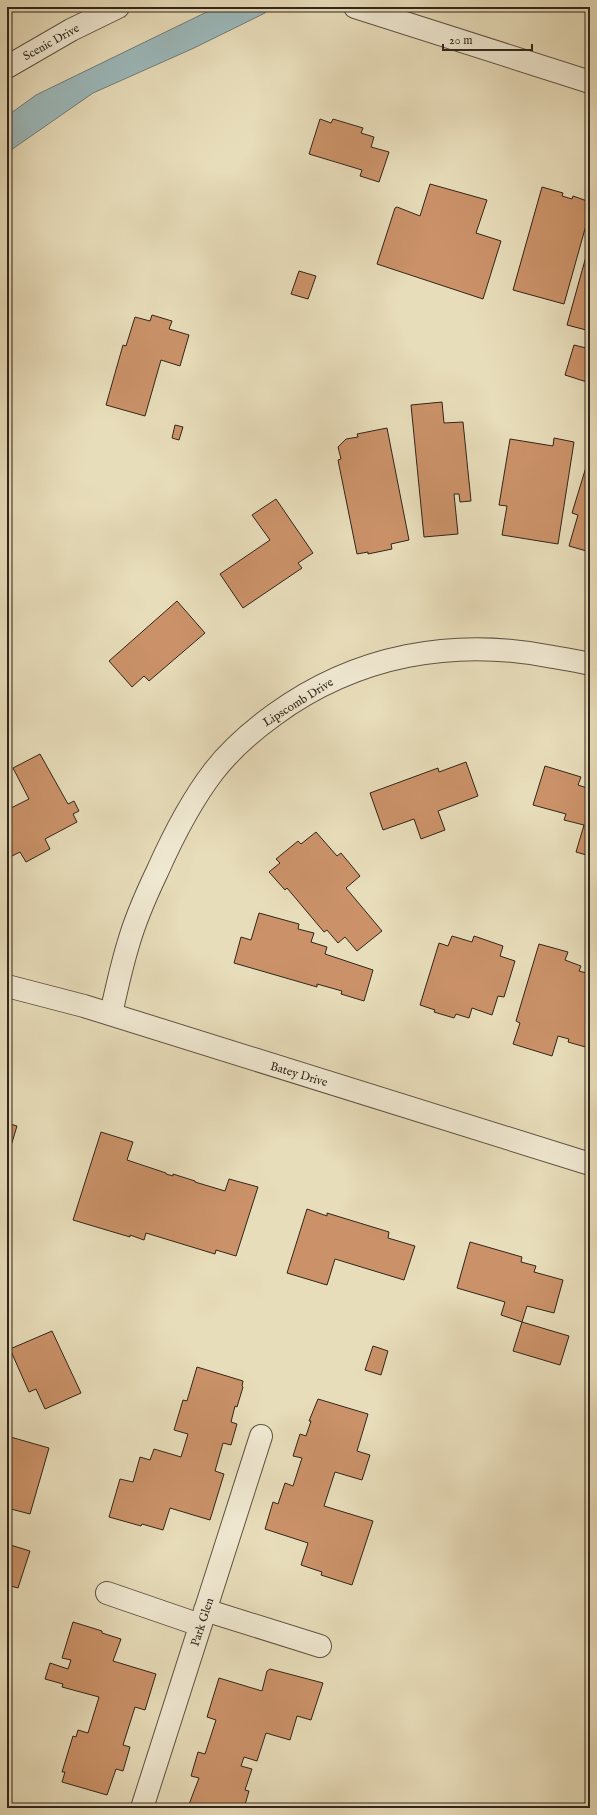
<svg xmlns="http://www.w3.org/2000/svg" width="597" height="1815" viewBox="0 0 597 1815" font-family="'IM FELL English',serif">
	<style>
		.water { fill: #9cb9bb; stroke: #717e7b }
		.building { fill: #cb9269; stroke: #30251a }
		.lines { fill: none; stroke-linecap: round; stroke-linejoin: round }
		.street-casing { stroke: #5e5342; stroke-width: 24 }
		.street { stroke: #f0e9d2; stroke-width: 22 }
		.labels { text-anchor: middle; stroke-width: 3; stroke-linejoin: round; paint-order: stroke }
		.street-label { font-size: 12px; fill: #30251a; stroke: #f0e9d2 }
	</style>
	<rect width="100%" height="100%" fill="#e8ddba"/>
	<filter id="stains"><feTurbulence type="fractalNoise" baseFrequency=".005" numOctaves="4"/><feColorMatrix values="0 0 0 0 .2 0 0 0 0 .09 0 0 0 0 .02 0 0 0 .5 -.17"/></filter>
	<radialGradient id="worn" r=".72"><stop offset=".6" stop-color="#630" stop-opacity="0"/><stop offset="1" stop-color="#630" stop-opacity=".3"/></radialGradient>
	<!-- water -->
	<path class="water" d="M217,7H271L265,13L194,48L93,93L11,150L7,154V116L36,95Z"/>
	<!-- building -->
	<path class="building" d="M320,119L331,123L333,119L363,128L361,133L374,137L371,147L389,152L379,182L360,176L362,170L309,154Z
		M430,184L487,200L476,233L501,241L483,299L377,264L395,208L397,207L420,216Z
		M542,187L563,193L562,196L572,199L573,196L590,202V211L564,304L513,290Z
		M590,242V331L567,325Z
		M299,271L316,276L308,299L291,294Z
		M152,315L172,321L169,329L189,335L180,366L161,360L145,416L106,405L123,345L126,346L135,317L150,321Z
		M574,345L590,349V383L565,375Z
		M442,402L444,423L463,422L471,501L460,502L459,494H454L458,534L424,537L411,405Z
		M175,425L183,427L179,440L172,438Z
		M387,428L409,540L391,544L392,549L368,554V552L357,554L338,460L341,459L338,447L346,439L358,437L357,434Z
		M554,438L574,442L558,544L502,535L507,506L499,505L510,439L553,446Z
		M590,454V552L569,546L578,515L572,513Z
		M276,499L313,553L298,563L302,568L243,608L220,574L270,540L252,515Z
		M177,601L205,633L149,681L144,676L132,687L109,661Z
		M40,754L68,804L74,801L79,811L73,814L77,822L45,839L50,849L26,862L20,852L10,857L9,855L7,856V810L29,799L13,768Z
		M466,762L478,796L438,811L445,830L421,839L414,819L383,830L370,793L438,768L439,772Z
		M545,766L581,777L578,785L590,789V856L576,852L584,825L564,820L566,814L533,805Z
		M316,832L337,856L341,853L360,876L346,888L382,931L357,951L345,937L338,943L327,930L324,932L287,888L285,890L269,872L280,863L276,859L298,841L301,844Z
		M259,913L299,924L298,929L314,933L311,942L327,947L325,954L373,970L364,1001L341,994L342,991L317,984V987L234,963L241,937L251,940Z
		M452,936L472,942L474,936L503,946L500,956L515,961L504,997L498,996L492,1015L472,1008L469,1018L456,1014L454,1018L434,1012L435,1010L420,1005L439,943L448,946Z
		M539,944L568,952L565,960L581,966L579,971L590,974V1043L589,1048L568,1042L569,1039L558,1036L552,1056L513,1044L520,1023L516,1021Z
		M7,1123L17,1126L7,1159Z
		M101,1132L133,1142L127,1160L166,1173V1174L173,1176V1174L195,1181V1182L225,1191L229,1179L258,1187L236,1256L216,1250L215,1254L146,1233L144,1240L130,1235V1237L73,1220Z
		M307,1209L327,1216V1213L389,1232L388,1238L415,1246L404,1280L335,1259L327,1285L287,1273Z
		M470,1242L522,1257L521,1262L536,1266L534,1272L563,1280L554,1313L527,1306L522,1322L501,1315L505,1302L457,1288Z
		M522,1322L569,1336L560,1365L513,1351Z
		M52,1331L81,1393L45,1409L36,1389L29,1392L10,1349Z
		M373,1346L388,1351L381,1375L365,1370Z
		M197,1367L243,1381L242,1386L243,1387L237,1407L235,1406L231,1422L237,1424L231,1445L223,1443L215,1471L224,1474L210,1520L170,1508L163,1530L142,1524L141,1526L109,1517L120,1479L133,1482L140,1457L150,1460L154,1449L181,1457L188,1434L174,1430L183,1400L187,1401Z
		M318,1399L368,1414L357,1451L370,1455L362,1480L335,1472L324,1506L373,1521L352,1585L321,1575L322,1572L301,1565L308,1543L265,1529L273,1502L278,1504L285,1483L293,1486L302,1458L293,1456L300,1434L306,1436L311,1421H309Z
		M7,1436L49,1448L30,1514L7,1508Z
		M7,1544L30,1551L18,1588L7,1585Z
		M73,1622L102,1631V1633L121,1639L113,1661L156,1674L145,1710L135,1707L123,1745L130,1747L123,1771L116,1769L107,1795L62,1782L65,1772H62L73,1736L76,1737L78,1730L88,1733L99,1697L62,1687L63,1684L45,1679L50,1663L68,1669L71,1660L62,1658Z
		M270,1669L323,1683L311,1720L297,1716L290,1740L266,1733L257,1761L244,1757L241,1766L252,1769L245,1790L249,1791L244,1808L188,1807L199,1778L191,1776L198,1752L205,1754L216,1720L207,1717L219,1678L262,1691L267,1671Z"/>
	<g class="lines">
		<defs>
			<path id="street" d="M355,7L590,82
				M7,67L71,30L118,7
				M7,986L84,1006L590,1164
				M111,1014C116,991 121,968 128,945C135,920 146,895 157,872C173,836 190,802 214,771C231,749 252,731 274,715C356,655 454,637 553,657C565,659 578,661 590,664
				M107,1593L200,1625
				M205,1610L320,1646
				M142,1808L261,1436"/>
		</defs>
		<!-- street casing -->
		<use href="#street" class="street-casing"/>
		<!-- street -->
		<use href="#street" class="street"/>
	</g>
	<g class="labels">
		<!-- street labels -->
		<g class="street-label">
			<text transform="translate(51 42) rotate(-29)" y="4">Scenic Drive</text>
			<text transform="translate(298 702) rotate(-32)" y="4">Lipscomb Drive</text>
			<text transform="translate(299 1074) rotate(17)" y="4">Batey Drive</text>
			<text transform="translate(202 1622) rotate(-72)" y="4">Park Glen</text>
		</g>
	</g>
	<!-- margin -->
	<rect width="597" height="1815" fill="none" stroke="#e8ddba" stroke-width="24"/>
	<rect x="8" y="8" width="581" height="1799" fill="none" stroke="#30251a" stroke-width="2"/>
	<rect x="12" y="12" width="573" height="1791" fill="none" stroke="#30251a"/>
	<!-- scale -->
	<path d="M443 44v6h89v-6" fill="none" stroke="#30251a" stroke-width="2"/>
	<text x="449" y="44" font-size="12" fill="#30251a" stroke="#f0e9d2" stroke-width="3" paint-order="stroke">20 m</text>
	<rect width="100%" height="100%" filter="url(#stains)"/>
	<rect width="100%" height="100%" fill="url(#worn)"/>
</svg>
